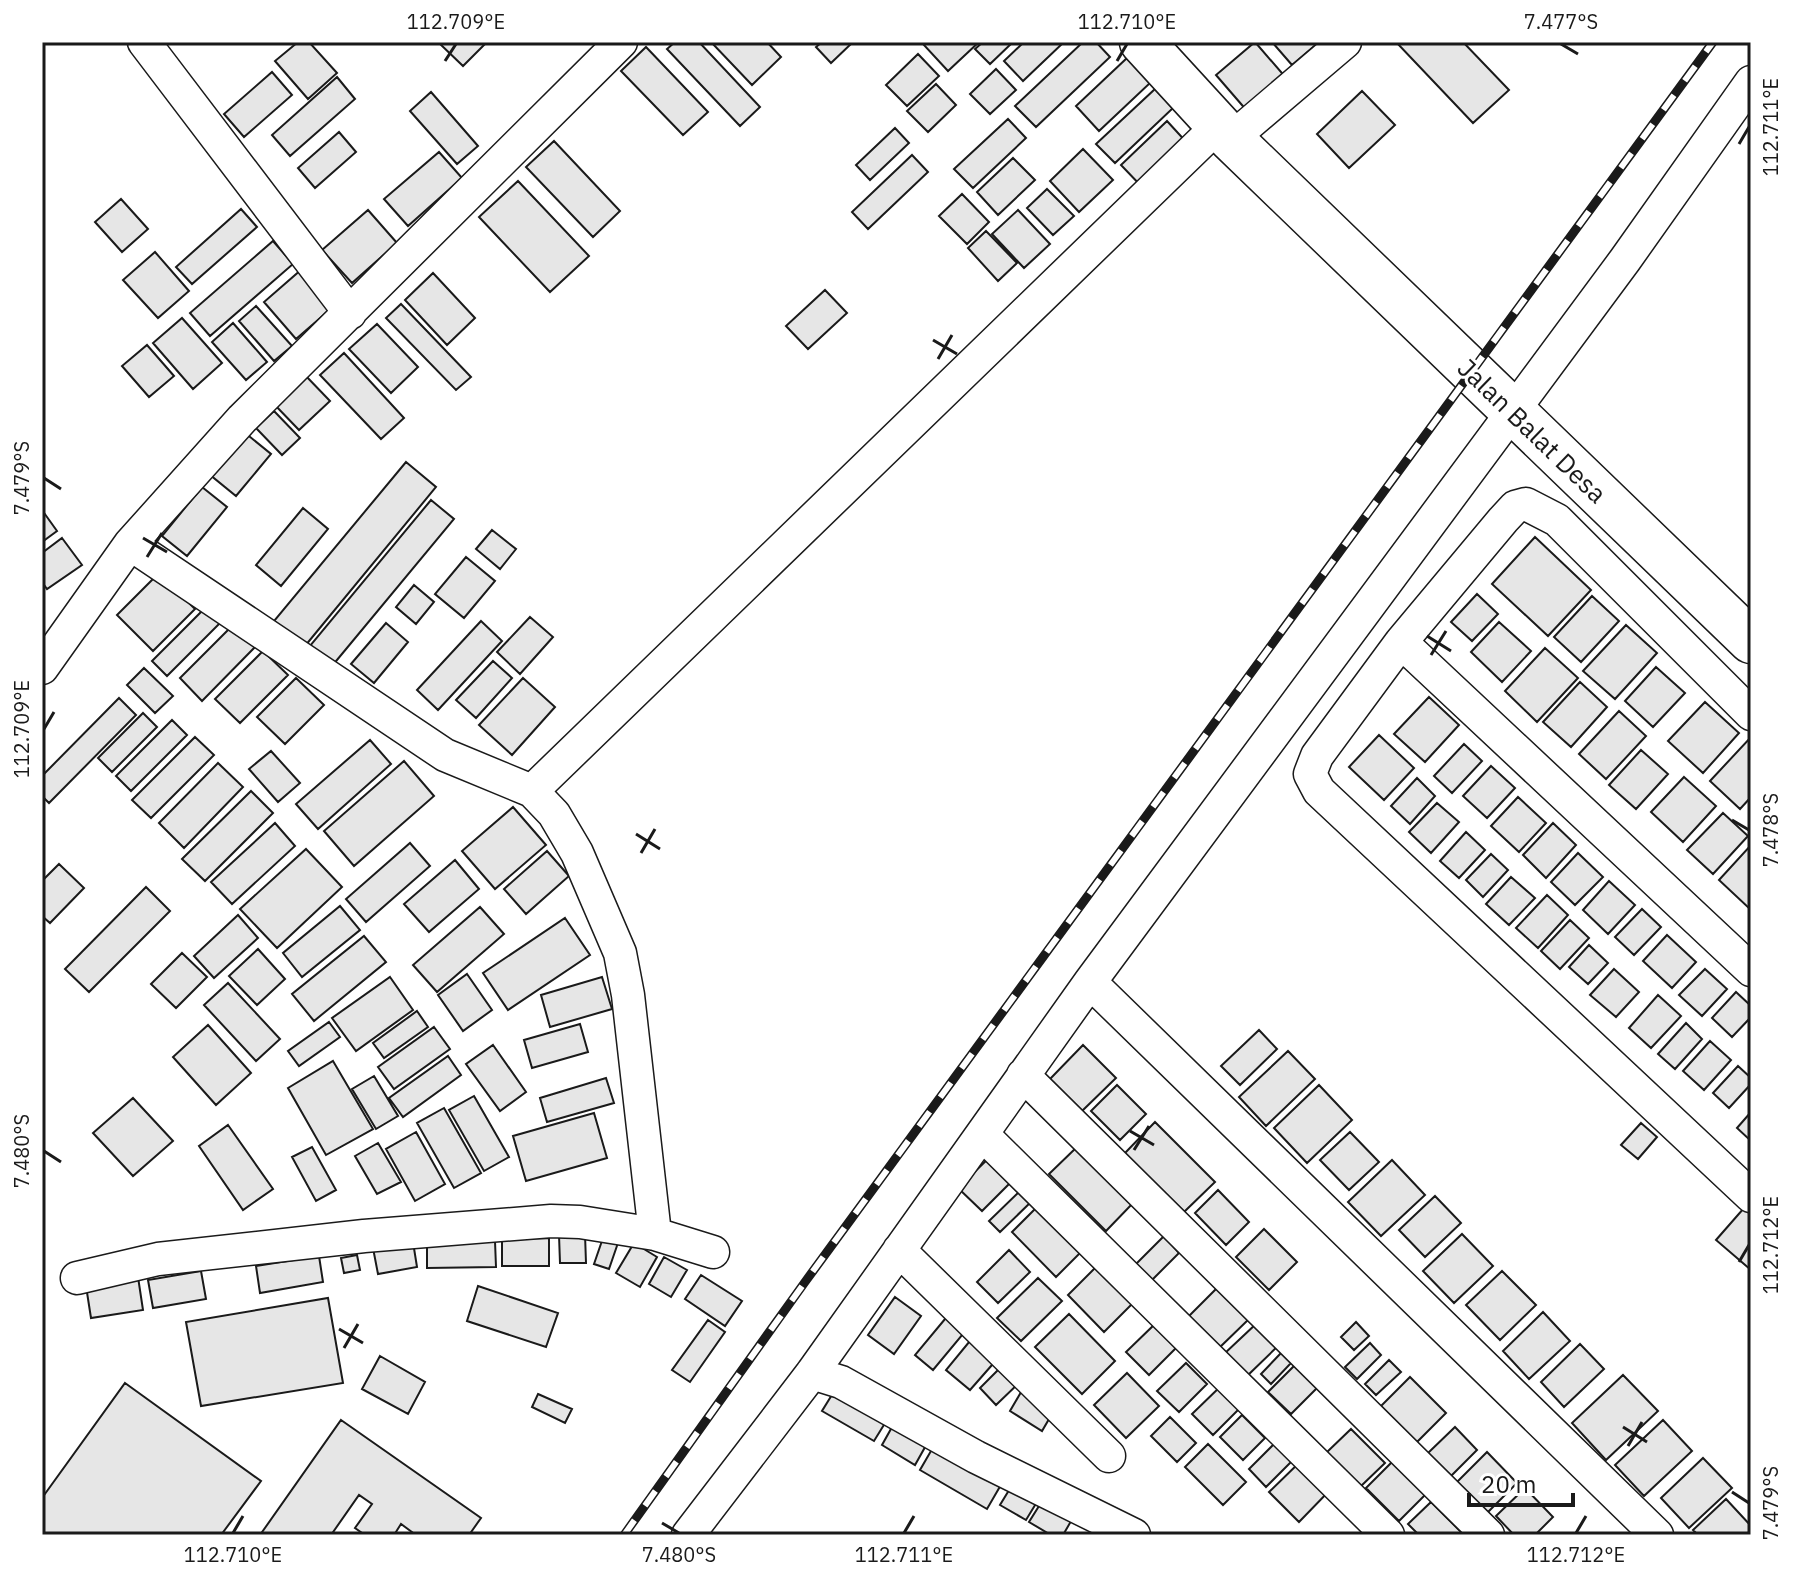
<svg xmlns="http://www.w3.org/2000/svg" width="1793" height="1577" viewBox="0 0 1793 1577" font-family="'IBM Plex Sans',sans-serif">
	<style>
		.building { fill: #e6e6e6; stroke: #1a1a1a; stroke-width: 2 }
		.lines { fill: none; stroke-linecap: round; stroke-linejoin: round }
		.street-casing { stroke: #1a1a1a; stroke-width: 35 }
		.secondary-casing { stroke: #1a1a1a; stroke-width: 47 }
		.street { stroke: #fff; stroke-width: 32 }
		.secondary { stroke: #fff; stroke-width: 44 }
		.rail-casing { stroke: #1a1a1a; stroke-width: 9 }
		.rail { stroke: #fff; stroke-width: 6; stroke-dasharray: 18; stroke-linecap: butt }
		.ticks { fill: none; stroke: #1a1a1a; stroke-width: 3 }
		.labels { text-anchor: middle; stroke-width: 6; stroke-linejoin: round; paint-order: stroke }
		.street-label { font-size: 26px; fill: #1a1a1a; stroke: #fff }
		.neatline { fill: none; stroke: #1a1a1a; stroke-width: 3 }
		.ticks-label { font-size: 20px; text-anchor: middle; fill: #1a1a1a }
	</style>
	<rect width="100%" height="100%" fill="#fff"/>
	<!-- building -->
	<path class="building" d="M298,42H309L337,73L308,99L275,61Z
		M438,42H487L463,66Z
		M675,42H699L760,107L740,126L667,49Z
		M711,42H767L781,57L752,85Z
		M822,42H853L831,63L816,47Z
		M926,42H979L948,71L923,44Z
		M983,42H1013L990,64L975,49Z
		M1024,42H1064L1023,81L1004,61Z
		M1083,42H1096L1110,57L1036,127L1015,106Z
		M1255,42L1287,79L1248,112L1216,75Z
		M1272,42H1319L1292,65Z
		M1396,42H1463L1509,90L1473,123Z
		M646,47L708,112L683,135L621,71Z
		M918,54L939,76L907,106L886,85Z
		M1127,58L1150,83L1099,131L1076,106Z
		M996,69L1016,90L990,114L970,94Z
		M272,72L292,95L244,137L224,114Z
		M337,77L355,99L290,156L272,135Z
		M936,84L956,105L928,132L907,111Z
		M1155,89L1173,108L1115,163L1096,144Z
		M1362,91L1395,125L1349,168L1317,134Z
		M431,92L478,146L457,164L410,111Z
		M1008,119L1026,138L973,188L954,169Z
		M1167,121L1189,145L1144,189L1121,165Z
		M895,128L909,143L870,180L856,165Z
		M339,132L356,152L315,188L298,168Z
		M554,141L620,211L593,237L526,167Z
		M1083,149L1113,180L1079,212L1050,181Z
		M439,152L462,178L408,226L384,199Z
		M912,155L928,172L868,229L852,212Z
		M1013,158L1035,180L998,215L977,192Z
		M518,181L589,256L550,292L479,217Z
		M1047,189L1074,216L1053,235L1027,208Z
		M962,194L989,222L967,244L939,216Z
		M121,199L148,229L122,252L95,222Z
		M241,209L257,227L192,284L176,267Z
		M368,210L397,243L352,283L322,250Z
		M1018,210L1050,244L1024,268L992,234Z
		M986,231L1017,263L998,281L968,248Z
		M273,241L293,264L210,336L190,313Z
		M155,252L189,291L158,318L123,280Z
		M302,269L334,306L296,339L264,302Z
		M433,273L475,318L447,345L405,300Z
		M825,290L847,313L808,349L786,326Z
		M401,304L471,377L456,390L386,318Z
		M256,306L292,346L274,361L239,321Z
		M182,318L222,363L193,389L153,343Z
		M233,323L267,362L246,380L212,342Z
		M377,324L418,367L391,393L349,349Z
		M147,345L174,376L149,397L122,366Z
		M344,353L404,418L381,439L320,375Z
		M304,374L330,401L299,430L273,403Z
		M274,411L300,438L282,455L256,428Z
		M244,432L271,454L236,496L209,474Z
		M406,462L436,487L305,646L274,621Z
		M202,487L227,507L187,556L162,536Z
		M431,500L454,519L332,666L309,647Z
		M303,508L328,529L281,586L256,565Z
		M42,510L57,531L42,542Z
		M492,530L516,549L500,569L476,549Z
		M1535,537L1591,590L1548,636L1492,584Z
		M62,538L82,565L47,589L42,582V553Z
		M466,557L495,581L464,618L435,594Z
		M159,573L195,609L153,651L117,615Z
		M414,585L434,602L416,624L396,607Z
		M1477,594L1498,614L1472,641L1451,622Z
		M1592,596L1619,621L1581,662L1554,637Z
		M209,604L224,619L167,676L152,661Z
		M530,617L553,637L520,674L497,652Z
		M481,621L502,641L438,710L417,690Z
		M1499,622L1531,651L1502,682L1471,652Z
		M386,623L408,642L374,683L351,664Z
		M234,624L256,646L202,701L180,678Z
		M1626,625L1657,653L1615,699L1583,671Z
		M1545,648L1578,678L1537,722L1505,691Z
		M263,651L288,675L240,723L215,699Z
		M493,661L512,678L476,718L456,700Z
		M1656,667L1685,693L1653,727L1625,701Z
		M144,668L173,696L155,713L127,685Z
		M296,678L324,705L285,744L257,717Z
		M523,678L555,707L512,755L479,725Z
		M1580,682L1607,707L1571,747L1543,722Z
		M1429,697L1459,725L1425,762L1394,734Z
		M119,698L136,715L49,803L42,796V776Z
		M1705,702L1739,733L1703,773L1668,741Z
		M1619,711L1646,736L1606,779L1579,754Z
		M143,713L157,727L112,772L98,758Z
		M172,720L187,735L131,791L116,776Z
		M1379,735L1414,768L1384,800L1349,767Z
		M195,737L214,755L151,818L132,800Z
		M1751,737V797L1740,809L1710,781Z
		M370,740L391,764L318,829L296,804Z
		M1464,744L1482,761L1452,793L1434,776Z
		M1641,750L1668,774L1636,809L1609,785Z
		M271,751L300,783L278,802L249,769Z
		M404,761L434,796L354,866L324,831Z
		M218,763L243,787L184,848L159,823Z
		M1491,766L1515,788L1487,818L1463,796Z
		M1684,777L1716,806L1683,842L1651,812Z
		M1417,778L1435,796L1410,824L1391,806Z
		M251,791L273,813L205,881L182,859Z
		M1518,797L1546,823L1519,852L1491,826Z
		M1437,803L1459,822L1431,853L1409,832Z
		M513,807L546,845L495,889L462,851Z
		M1723,813L1748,836L1713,874L1687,850Z
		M275,823L295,846L232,904L211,882Z
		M1553,823L1576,845L1546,878L1523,855Z
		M1466,832L1485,850L1459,878L1440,861Z
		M410,843L430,866L366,922L346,899Z
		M1751,845V910L1719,880Z
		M306,849L342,887L277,948L240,909Z
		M547,851L569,876L526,914L504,889Z
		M1578,853L1603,877L1575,905L1551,882Z
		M1491,854L1508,870L1483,897L1466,880Z
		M455,860L479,889L429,932L404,904Z
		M59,864L84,888L50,923L42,916V881Z
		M1511,877L1535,898L1509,925L1486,904Z
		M1609,881L1635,905L1608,934L1583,910Z
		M146,887L170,911L89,992L65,969Z
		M1547,895L1568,915L1538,948L1516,928Z
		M340,906L360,930L302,977L283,953Z
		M480,907L504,934L437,992L413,965Z
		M1642,909L1661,927L1634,955L1615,937Z
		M238,915L258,938L214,978L194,956Z
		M565,918L590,955L508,1010L483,973Z
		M1570,920L1589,938L1560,969L1541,951Z
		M1667,935L1696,962L1672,988L1643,961Z
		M364,936L386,962L314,1021L292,994Z
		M1589,945L1608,963L1588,984L1569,967Z
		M258,949L285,979L257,1005L229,976Z
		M182,953L207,977L176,1008L151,984Z
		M1614,969L1639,992L1616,1017L1590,995Z
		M1705,969L1727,989L1702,1016L1679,995Z
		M467,974L492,1010L463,1031L438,995Z
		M390,977L413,1010L356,1051L332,1018Z
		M602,977L612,1009L550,1027L541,995Z
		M228,983L280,1039L256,1061L204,1005Z
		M1736,992L1751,1006V1017L1732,1037L1712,1018Z
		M1658,995L1681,1016L1651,1048L1629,1028Z
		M417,1011L428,1027L384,1058L373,1043Z
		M329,1022L340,1037L299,1066L288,1051Z
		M1686,1023L1702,1039L1675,1069L1658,1054Z
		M580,1024L588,1052L532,1068L524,1040Z
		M208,1025L251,1073L216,1105L173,1057Z
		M434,1027L450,1049L394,1089L378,1067Z
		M1259,1030L1277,1049L1240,1085L1221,1066Z
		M1710,1041L1731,1060L1704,1090L1683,1071Z
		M493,1045L526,1092L500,1111L466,1064Z
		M1083,1045L1116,1078L1082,1111L1050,1079Z
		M1288,1051L1315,1079L1266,1126L1239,1097Z
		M448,1056L461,1075L403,1117L389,1098Z
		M333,1061L373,1129L326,1155L288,1088Z
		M1738,1066L1751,1078V1084L1729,1108L1713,1093Z
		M374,1076L398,1116L376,1129L352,1089Z
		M606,1078L614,1103L547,1122L540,1098Z
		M1117,1085L1146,1114L1120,1140L1091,1111Z
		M1319,1085L1352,1120L1307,1163L1274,1128Z
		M474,1096L509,1157L484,1171L449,1110Z
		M133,1098L173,1141L133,1176L93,1133Z
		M444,1108L481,1173L454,1188L417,1123Z
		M1751,1112V1141L1737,1128Z
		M594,1113L607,1158L526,1181L513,1136Z
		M1155,1122L1215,1182L1184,1212L1125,1153Z
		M1641,1123L1657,1137L1638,1159L1621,1145Z
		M228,1125L273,1189L243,1210L199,1146Z
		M416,1132L445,1184L415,1201L386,1149Z
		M1350,1132L1379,1162L1349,1190L1320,1160Z
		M378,1143L401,1182L377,1194L355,1156Z
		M1078,1146L1134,1202L1106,1231L1049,1174Z
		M312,1147L336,1190L316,1201L292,1157Z
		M994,1153L1017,1176L982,1211L958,1188Z
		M1392,1160L1425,1195L1381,1236L1348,1202Z
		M1022,1189L1033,1200L1000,1232L989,1221Z
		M1218,1190L1249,1222L1226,1245L1195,1213Z
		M1435,1196L1461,1223L1425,1257L1399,1230Z
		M1038,1206L1082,1251L1056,1277L1012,1232Z
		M1744,1208L1751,1215V1270L1716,1240Z
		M1264,1229L1297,1262L1269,1290L1236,1257Z
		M585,1234L586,1263H560L559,1235Z
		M1462,1234L1493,1266L1454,1303L1423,1271Z
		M604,1235L619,1240L609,1269L594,1264Z
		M1164,1236L1179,1253L1150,1282L1134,1266Z
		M549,1238V1266H502V1239Z
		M495,1241L496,1267L427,1268V1242Z
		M413,1242L417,1267L378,1274L373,1248Z
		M634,1243L657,1257L640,1287L616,1273Z
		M1009,1250L1030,1272L998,1303L977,1282Z
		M357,1255L360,1270L344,1273L341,1258Z
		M319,1256L323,1282L260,1293L256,1266Z
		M664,1257L687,1270L671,1297L649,1284Z
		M1096,1267L1132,1304L1104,1332L1068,1295Z
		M201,1271L206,1299L153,1308L148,1280Z
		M1502,1271L1536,1305L1500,1340L1466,1305Z
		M701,1275L742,1301L725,1326L685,1299Z
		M138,1277L143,1310L91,1318L86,1286Z
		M1038,1278L1062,1301L1021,1341L997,1318Z
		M478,1286L558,1313L546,1347L467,1321Z
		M1218,1287L1249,1319L1218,1349L1187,1318Z
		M895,1297L921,1316L894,1354L868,1335Z
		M328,1298L343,1383L201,1406L186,1322Z
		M1543,1312L1570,1341L1529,1379L1503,1351Z
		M950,1313L968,1328L933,1370L915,1355Z
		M1069,1314L1115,1361L1082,1394L1035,1347Z
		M708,1320L725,1332L690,1382L672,1370Z
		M1356,1322L1369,1336L1354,1350L1341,1337Z
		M1156,1323L1179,1345L1149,1375L1126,1352Z
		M1257,1323L1279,1345L1246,1377L1224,1354Z
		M974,1336L999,1357L970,1390L946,1370Z
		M1370,1343L1381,1355L1357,1379L1345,1367Z
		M1580,1344L1604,1369L1564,1407L1541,1382Z
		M1281,1353L1291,1363L1271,1384L1261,1374Z
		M380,1356L425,1382L408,1414L362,1389Z
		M1389,1360L1401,1372L1376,1395L1365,1384Z
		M1186,1363L1207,1384L1179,1412L1157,1391Z
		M1003,1365L1020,1382L996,1405L980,1388Z
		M1295,1365L1318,1387L1291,1414L1268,1392Z
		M1127,1373L1159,1406L1126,1438L1094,1405Z
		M1623,1375L1658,1411L1606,1460L1572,1423Z
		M1410,1377L1446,1413L1417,1442L1381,1406Z
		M125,1383L261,1481L221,1535H42V1498Z
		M1223,1384L1243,1405L1213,1435L1192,1414Z
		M838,1385L890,1415L874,1441L822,1411Z
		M1024,1387L1056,1407L1042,1431L1010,1411Z
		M538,1394L572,1409L565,1423L532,1407Z
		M1242,1415L1265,1438L1243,1460L1220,1437Z
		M1170,1417L1196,1443L1177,1462L1151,1436Z
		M341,1420L481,1518L469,1535H416L401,1524L394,1535H365L355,1528L372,1504L359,1495L331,1535H260Z
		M896,1420L929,1440L915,1465L882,1445Z
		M1663,1420L1692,1451L1644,1496L1615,1465Z
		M1455,1427L1477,1450L1451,1476L1428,1453Z
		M1351,1429L1385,1463L1360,1487L1326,1453Z
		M1276,1442L1293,1460L1266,1487L1249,1469Z
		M935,1444L1002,1483L987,1509L920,1470Z
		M1208,1444L1246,1482L1223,1505L1185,1467Z
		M1487,1452L1517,1483L1486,1514L1456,1483Z
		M1703,1458L1732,1488L1689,1528L1661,1498Z
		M1303,1459L1332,1488L1299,1522L1269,1492Z
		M1393,1461L1426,1494L1399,1521L1366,1488Z
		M1017,1477L1043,1492L1026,1520L1000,1505Z
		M1525,1488L1553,1517L1535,1535H1514L1496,1516Z
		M1044,1498L1074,1516L1063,1535H1051L1029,1522Z
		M1726,1499L1751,1526V1530L1746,1535H1698L1693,1530Z
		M1431,1502L1464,1535H1419L1408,1524Z"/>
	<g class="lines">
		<defs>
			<path id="street" d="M144,42L350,313
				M1231,139L1345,42
				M130,544L445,755L532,791L1219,125
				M1401,642L1751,970
				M42,668L130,544L242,419L621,42
				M1751,714L1557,520L1526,504L1515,507L1503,520L1401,642L1317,756L1310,774L1319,791L1751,1196
				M1090,982L1657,1535
				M1023,1075L1488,1535
				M983,1135L1388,1535
				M655,1234L713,1252
				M899,1250L1109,1456
				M77,1278L158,1259L364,1236L551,1221L580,1222L655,1234L628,995L620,953L577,853L554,814L532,791
				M812,1373L841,1382L976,1457L1134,1535
				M688,1535L812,1373L1090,982L1625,260L1751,82"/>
			<path id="secondary" d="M1142,42L1231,139L1751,641"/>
		</defs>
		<!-- street casing -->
		<use href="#street" class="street-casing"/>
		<!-- secondary casing -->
		<use href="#secondary" class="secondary-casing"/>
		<!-- street -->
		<use href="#street" class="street"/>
		<!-- secondary -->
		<use href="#secondary" class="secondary"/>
		<defs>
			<path id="rail" d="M624,1535L805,1282L1713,42"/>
		</defs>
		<!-- rail casing -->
		<use href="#rail" class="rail-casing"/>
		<!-- rail -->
		<use href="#rail" class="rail"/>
	</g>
	<!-- ticks -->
	<path class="ticks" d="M1561,44L1578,54M445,61L456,44M1117,61L1127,44M1739,144L1749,127M933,340L957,354M938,359L952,335M44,478L61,489M143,538L167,552M147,557L162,533M1427,636L1451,651M1431,655L1446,631M44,729L54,712M1732,820L1749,830M636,834L660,849M641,853L655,829M1130,1131L1154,1145M1134,1150L1149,1126M44,1151L61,1162M1739,1262L1749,1245M339,1329L363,1343M344,1348L358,1324M1623,1427L1647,1442M1628,1446L1642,1422M1732,1492L1749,1503M662,1523L679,1533M233,1533L243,1516M904,1533L914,1516M1576,1533L1586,1516"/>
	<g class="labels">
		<!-- street labels -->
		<g class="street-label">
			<text transform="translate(1532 431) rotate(44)" y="9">Jalan Balat Desa</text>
		</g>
	</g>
	<!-- border -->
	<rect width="1793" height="1577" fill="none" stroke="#ffffff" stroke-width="88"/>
	<!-- scale -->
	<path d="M1469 1493v12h104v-12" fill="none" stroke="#1a1a1a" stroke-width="4"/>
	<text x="1481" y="1493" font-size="24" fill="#1a1a1a" stroke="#ffffff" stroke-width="6" paint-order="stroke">20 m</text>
	<rect x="44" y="44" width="1705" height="1489" class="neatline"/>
	<g class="ticks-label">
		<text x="456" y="29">112.709°E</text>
		<text x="1127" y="29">112.710°E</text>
		<text x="1561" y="29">7.477°S</text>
		<text transform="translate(1771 127) rotate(-90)" y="7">112.711°E</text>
		<text transform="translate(22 478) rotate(-90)" y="7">7.479°S</text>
		<text transform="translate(22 729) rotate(-90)" y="7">112.709°E</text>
		<text transform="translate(1771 830) rotate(-90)" y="7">7.478°S</text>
		<text transform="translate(22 1151) rotate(-90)" y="7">7.480°S</text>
		<text transform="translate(1771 1245) rotate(-90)" y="7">112.712°E</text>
		<text transform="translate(1771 1503) rotate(-90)" y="7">7.479°S</text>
		<text x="233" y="1562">112.710°E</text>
		<text x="679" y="1562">7.480°S</text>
		<text x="904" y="1562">112.711°E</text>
		<text x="1576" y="1562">112.712°E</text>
	</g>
</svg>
